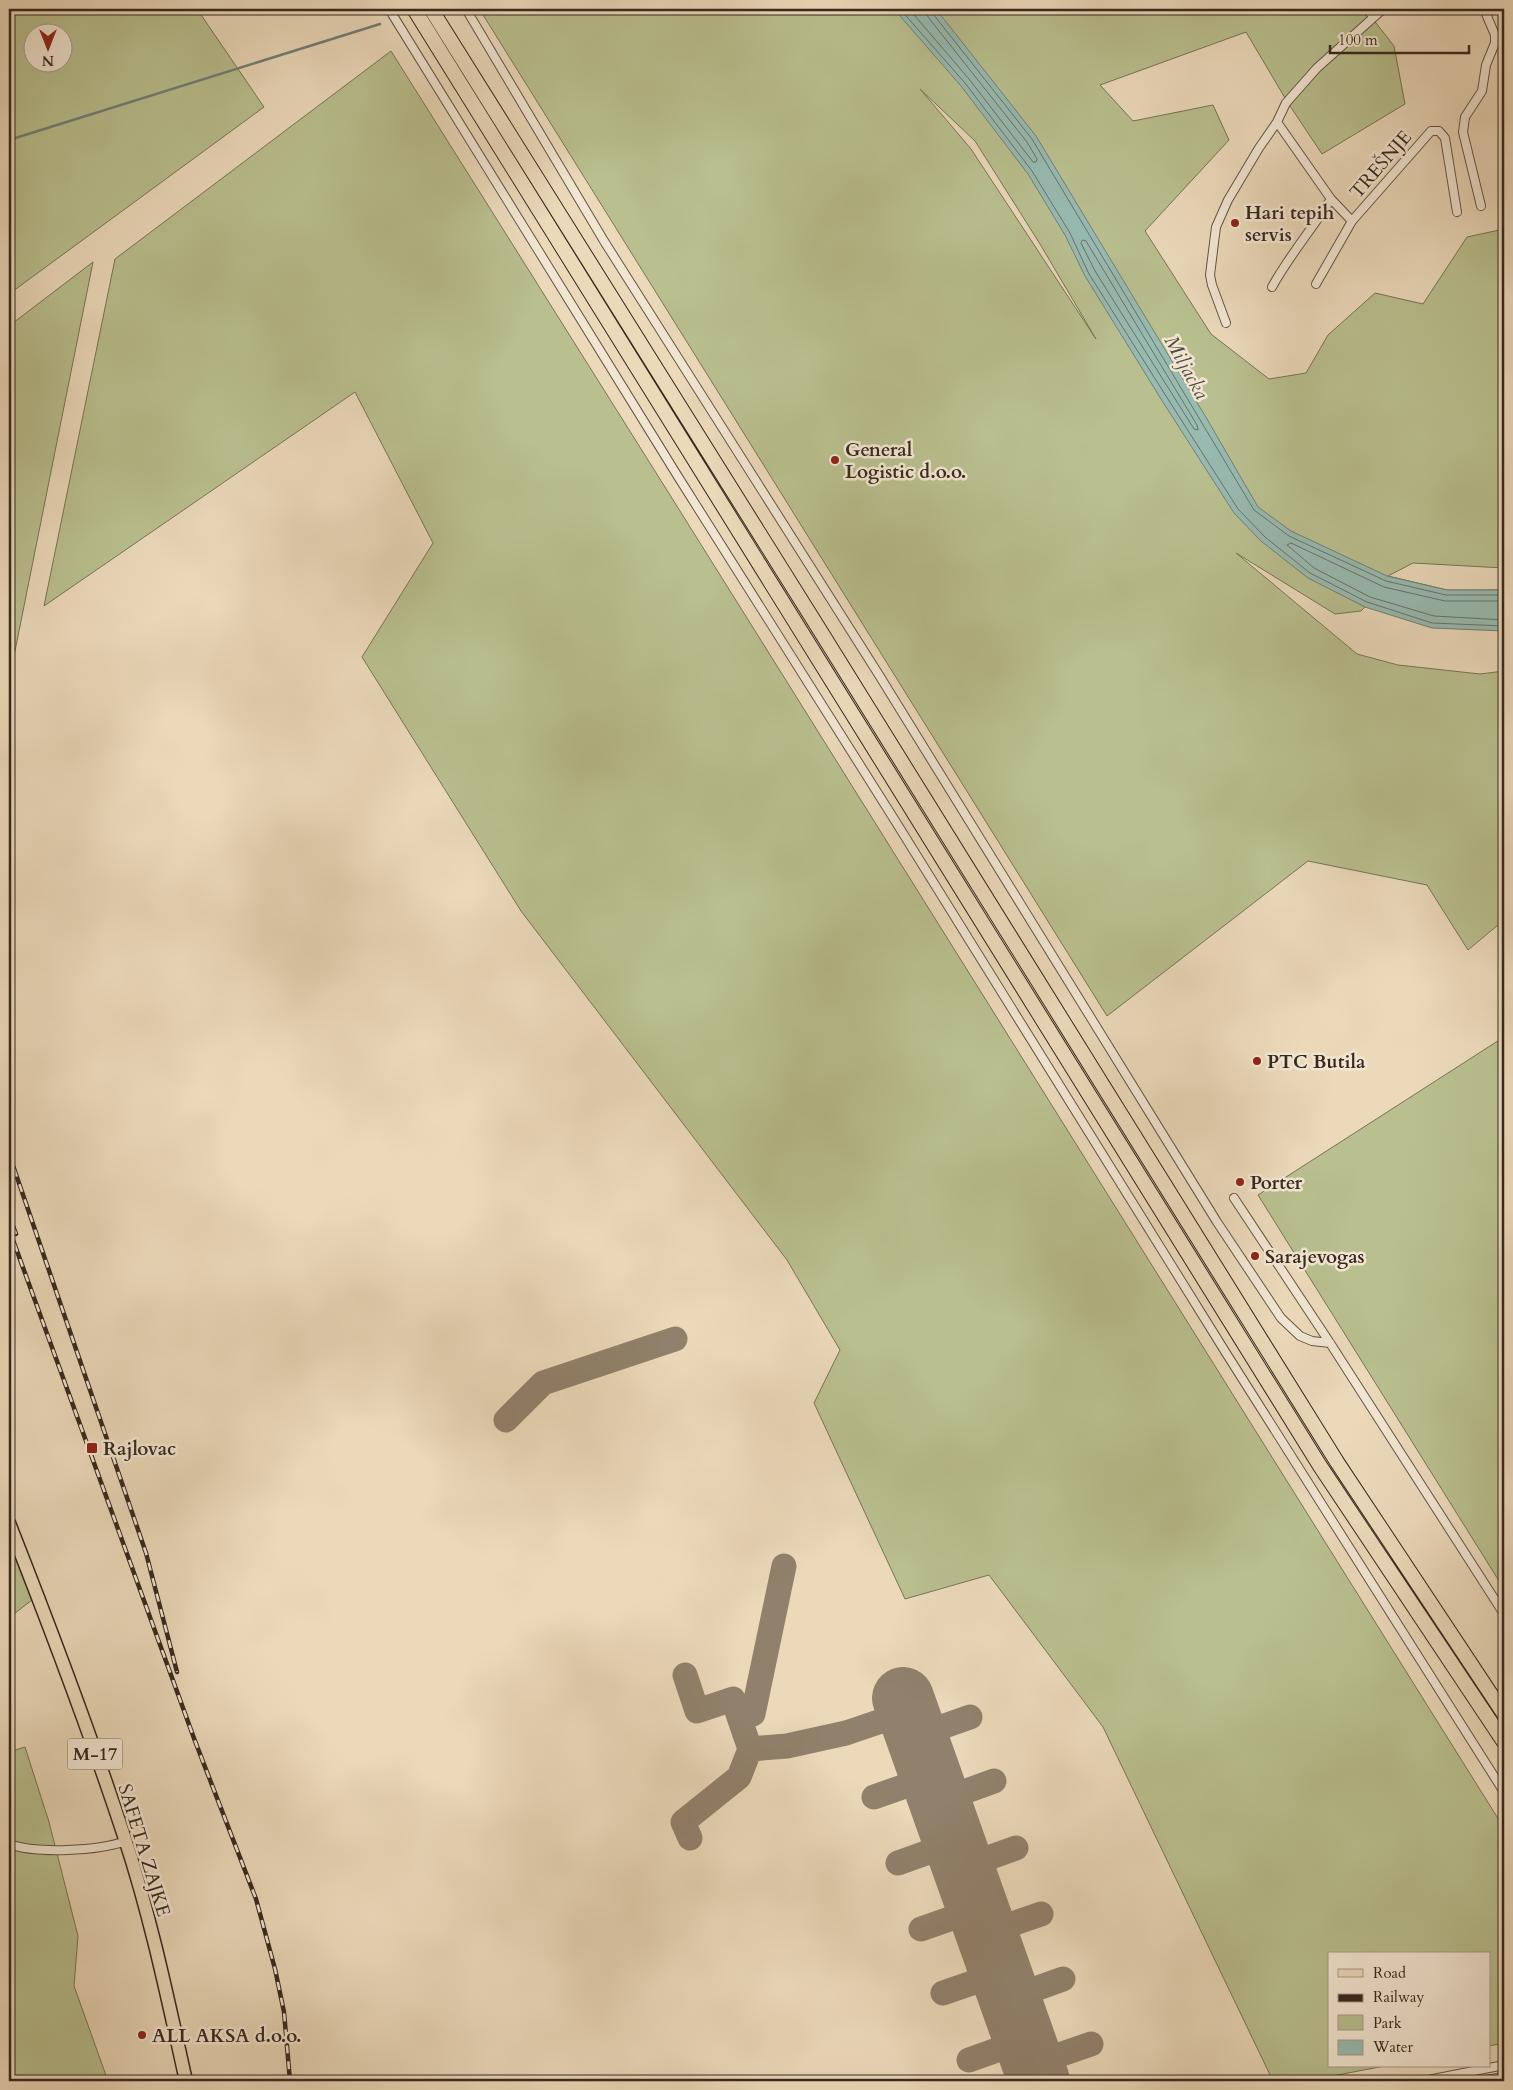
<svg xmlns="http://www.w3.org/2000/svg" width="1513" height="2090" viewBox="0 0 1513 2090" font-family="Cardo,serif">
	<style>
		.green { fill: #b9bf8f; stroke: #787457; fill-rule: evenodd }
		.water { fill: #98bab1; stroke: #718077 }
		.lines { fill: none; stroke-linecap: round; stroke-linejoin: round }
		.shore { stroke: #687268; stroke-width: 1 }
		.stream { stroke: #718077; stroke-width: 2.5 }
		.taxiway { stroke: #91816c; stroke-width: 25 }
		.runway { stroke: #91816c; stroke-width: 62 }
		.street-casing { stroke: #645546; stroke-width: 10 }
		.primary-casing { stroke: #37291f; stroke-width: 15 }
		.highway-casing { stroke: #37291f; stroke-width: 16 }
		.street { stroke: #f2e6d2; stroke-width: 8 }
		.primary { stroke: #ebd9ba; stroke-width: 12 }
		.highway { stroke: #ebd9ba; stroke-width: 14 }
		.rail-casing { stroke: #37291f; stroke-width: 4.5 }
		.rail { stroke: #f2e6d2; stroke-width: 2.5; stroke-dasharray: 8; stroke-linecap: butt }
		.poi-dot { fill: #8f2418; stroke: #f2e6d2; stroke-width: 2 }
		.labels { text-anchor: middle; stroke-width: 5; stroke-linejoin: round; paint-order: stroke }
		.shield { fill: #f2e6d2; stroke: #6f6255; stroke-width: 1 }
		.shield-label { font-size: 18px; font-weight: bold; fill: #37291f }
		.street-label { font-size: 19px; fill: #37291f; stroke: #f2e6d2 }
		.poi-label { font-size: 19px; font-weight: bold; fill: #37291f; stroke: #f2e6d2; text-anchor: start }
		.water-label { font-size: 20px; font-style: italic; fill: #4f4d44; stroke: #f2e6d2 }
	</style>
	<rect width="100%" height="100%" fill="#ebd9ba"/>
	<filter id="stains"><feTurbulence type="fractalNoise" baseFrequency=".004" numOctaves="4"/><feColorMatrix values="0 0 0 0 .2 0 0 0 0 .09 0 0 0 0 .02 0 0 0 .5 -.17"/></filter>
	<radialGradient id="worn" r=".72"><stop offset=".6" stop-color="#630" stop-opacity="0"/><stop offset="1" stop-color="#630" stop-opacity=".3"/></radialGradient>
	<!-- green -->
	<path class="green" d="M9,9H197L264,107L9,294ZM32,32H62V62H32Z
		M483,9H1365L1394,46L1405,104L1322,154L1288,103L1246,32L1100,85L1133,121L1213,105L1229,140L1145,231L1211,334L1269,379L1306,373L1328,335L1375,293L1423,304L1467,237L1504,229V568L1413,563L1388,576L1447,590H1504L1379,593L1361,611L1335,614L1236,553L1357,654L1398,665L1480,674L1504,671V920L1468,950L1427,885L1308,861L1107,1016L480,10ZM920,89L975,141L1040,244L1096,339L971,149Z
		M391,51L670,495L1504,1828V2043L1489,2046V1954H1329V2066H1385L1306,2081H1273L1103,1727L989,1575L905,1599L814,1403L840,1350L787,1260L521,911L362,657L433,543L355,392L44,606L115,259Z
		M93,262L12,666L9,672V326Z
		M1504,1037V1589L1258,1195Z
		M9,1542L32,1600L10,1617L9,1623Z
		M25,1747L49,1822L78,1936L74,1986L108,2081H9V1752Z
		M1504,2072V2081H1455Z"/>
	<!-- water -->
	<path class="water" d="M894,9H936L1036,136L1207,419L1258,507L1291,531L1387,576L1447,590H1504V631L1432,628L1365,607L1308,578L1261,541L1234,513L1161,399L1085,276L1065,235L1028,174L961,86Z"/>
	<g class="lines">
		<!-- shore -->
		<path class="shore" d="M900,9L965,83L1032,171L1070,233L1089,274L1166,396L1238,509L1265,537L1310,573L1367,602L1432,623L1504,626
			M909,9L969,79L1033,162H1036L1037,159L1027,142L928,17L926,9
			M932,9L933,14L1032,139L1254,510L1289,536L1386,581L1446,595H1504
			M1083,240L1086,241L1197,425L1198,430L1194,429L1095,271L1081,243Z
			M1504,601H1445L1384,587L1291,543L1287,545L1314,568L1370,597L1434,616L1504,620"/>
		<!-- stream -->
		<path class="stream" d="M9,140L380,24"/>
		<!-- taxiway -->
		<path class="taxiway" d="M506,1420L543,1383L675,1339
			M784,1566L753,1714L740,1720L750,1749L787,1746L846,1733L908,1712
			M685,1675L697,1711L733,1699L740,1720
			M916,1736L970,1717
			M874,1797L931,1777
			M939,1801L994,1781
			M690,1838L683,1822L739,1777L750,1749
			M898,1863L954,1843
			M963,1867L1016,1848
			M921,1929L978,1909
			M986,1933L1041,1914
			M943,1993L1001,1973
			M1010,1998L1063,1979
			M969,2060L1025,2040
			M1033,2064L1091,2044"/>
		<!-- runway -->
		<path class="runway" d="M903,1698L1039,2081"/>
		<defs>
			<path id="street" d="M389,9L677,475L894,819L1226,1353L1504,1792
				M466,9L604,241L879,675L1217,1222L1281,1318L1300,1336L1312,1341L1330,1343
				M1366,9L1374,17
				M1277,122L1331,199L1352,221L1431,131H1439L1445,138L1457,212
				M1481,206L1463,132L1465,117L1482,91L1486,65L1495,43V35L1484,9
				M1316,284L1352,221
				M1272,287C1289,256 1312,229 1331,199
				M1226,323L1212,285L1210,275L1216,227L1228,200L1259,148L1277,122L1286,103L1317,68L1383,9
				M1234,1198L1330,1343L1504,1614
				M9,1844C36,1854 98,1851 126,1841
				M1423,2081L1504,2065"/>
			<path id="primary" d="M9,1523C50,1627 90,1732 125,1839C151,1918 168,2000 186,2081"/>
			<path id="highway" d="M414,9L1320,1466L1504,1742
				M431,9L816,624L1337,1462L1504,1714"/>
		</defs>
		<!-- street casing -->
		<use href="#street" class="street-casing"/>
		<!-- primary casing -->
		<use href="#primary" class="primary-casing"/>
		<!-- highway casing -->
		<use href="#highway" class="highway-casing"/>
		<!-- street -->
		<use href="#street" class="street"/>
		<!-- primary -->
		<use href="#primary" class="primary"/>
		<!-- highway -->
		<use href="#highway" class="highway"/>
		<defs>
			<path id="rail" d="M9,1154L146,1553L177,1672
				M9,1215L16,1234
				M9,1229L195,1741L256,1899L275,1969L284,2012L290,2081"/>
		</defs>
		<!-- rail casing -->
		<use href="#rail" class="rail-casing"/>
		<!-- rail -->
		<use href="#rail" class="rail"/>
	</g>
	<!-- markers -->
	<g class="poi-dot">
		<circle cx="1235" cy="223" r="5"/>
		<circle cx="835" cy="460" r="5"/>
		<circle cx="1257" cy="1061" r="5"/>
		<circle cx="1240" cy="1182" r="5"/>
		<circle cx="1255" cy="1256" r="5"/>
		<rect x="86" y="1442" width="12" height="12" rx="2.5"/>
		<circle cx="142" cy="2035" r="5"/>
	</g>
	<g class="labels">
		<!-- shield labels -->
		<rect class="shield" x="67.5" y="1738.5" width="55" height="31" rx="4"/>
		<g class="shield-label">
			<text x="95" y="1760">M-17</text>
		</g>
		<!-- street labels -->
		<g class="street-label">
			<text transform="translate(1380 164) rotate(-49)" y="7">TREŠNJE</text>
			<text transform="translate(145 1850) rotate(73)" y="7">SAFETA ZAJKE</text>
		</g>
		<!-- poi labels -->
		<g class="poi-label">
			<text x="1245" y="219">Hari tepih<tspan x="1245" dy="22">servis</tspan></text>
			<text x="845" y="456">General<tspan x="845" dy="22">Logistic d.o.o.</tspan></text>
			<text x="1267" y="1068">PTC Butila</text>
			<text x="1250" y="1189">Porter</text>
			<text x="1265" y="1263">Sarajevogas</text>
			<text x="103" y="1455">Rajlovac</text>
			<text x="152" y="2042">ALL AKSA d.o.o.</text>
		</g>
		<!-- water labels -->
		<g class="water-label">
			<text transform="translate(1187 367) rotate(61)" y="7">Miljacka</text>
		</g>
	</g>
	<!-- margin -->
	<rect width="1513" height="2090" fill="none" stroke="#ebd9ba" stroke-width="30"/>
	<rect x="10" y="10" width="1493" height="2070" fill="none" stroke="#37291f" stroke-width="2.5"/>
	<rect x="15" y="15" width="1483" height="2060" fill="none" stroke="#37291f"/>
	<!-- legend -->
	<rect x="1328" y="1952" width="162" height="115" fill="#f2e6d2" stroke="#a79a8a"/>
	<rect x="1338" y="1969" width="25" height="8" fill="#ebd9ba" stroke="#a79a8a"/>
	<text x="1373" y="1978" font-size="15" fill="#37291f">Road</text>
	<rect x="1338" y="1994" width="25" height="8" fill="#37291f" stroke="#a79a8a"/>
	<text x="1373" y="2002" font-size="15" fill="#37291f">Railway</text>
	<rect x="1338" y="2015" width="25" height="15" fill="#b9bf8f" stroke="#a79a8a"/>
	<text x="1373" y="2028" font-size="15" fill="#37291f">Park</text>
	<rect x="1338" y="2040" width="25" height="15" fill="#98bab1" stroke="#a79a8a"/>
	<text x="1373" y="2052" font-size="15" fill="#37291f">Water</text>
	<!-- north arrow -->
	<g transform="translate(48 48) rotate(180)"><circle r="24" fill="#f2e6d2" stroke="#a79a8a"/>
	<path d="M0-4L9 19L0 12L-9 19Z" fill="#8f2418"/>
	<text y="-8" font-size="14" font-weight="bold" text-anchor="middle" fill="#37291f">N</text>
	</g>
	<!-- scale -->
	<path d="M1330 45v8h139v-8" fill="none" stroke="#37291f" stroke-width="2.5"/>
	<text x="1338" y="45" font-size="15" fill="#37291f" stroke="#f2e6d2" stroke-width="4" paint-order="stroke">100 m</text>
	<rect width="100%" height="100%" filter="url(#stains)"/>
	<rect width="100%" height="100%" fill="url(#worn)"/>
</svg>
